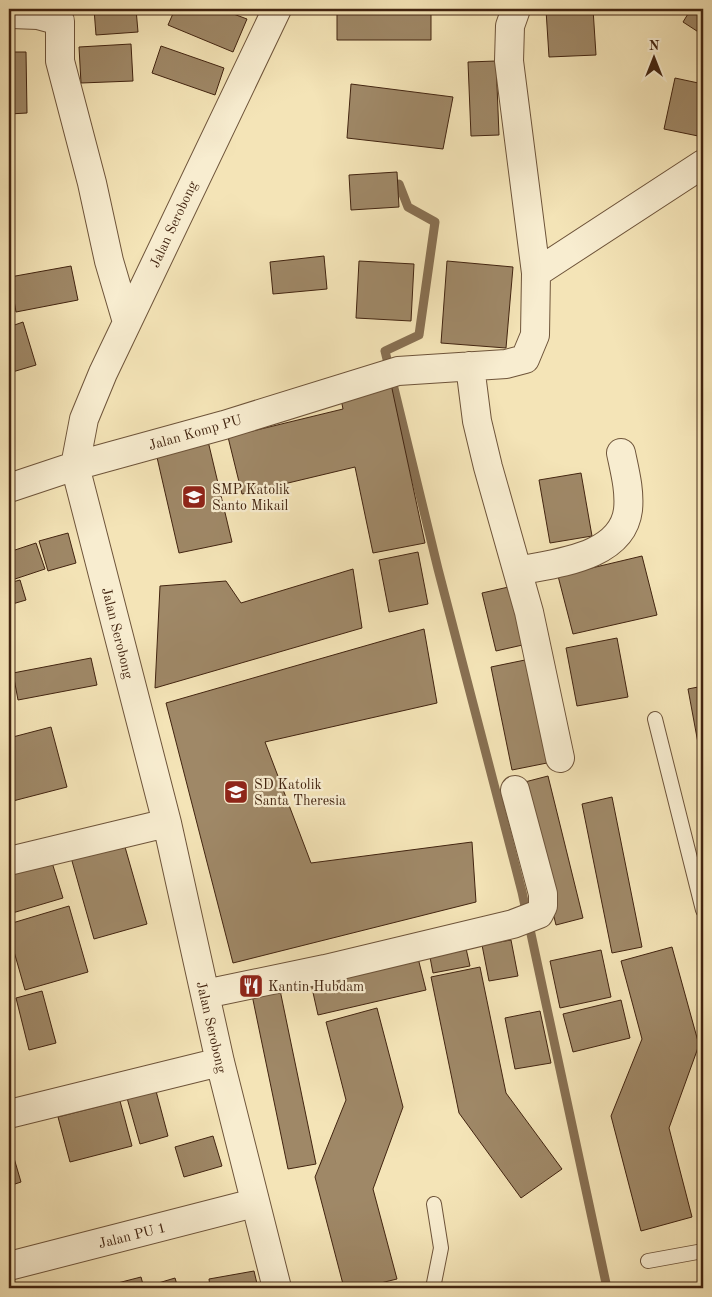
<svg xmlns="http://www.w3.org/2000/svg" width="712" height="1297" viewBox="0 0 712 1297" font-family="'Old Standard TT',serif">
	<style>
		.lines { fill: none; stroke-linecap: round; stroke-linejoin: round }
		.stream { stroke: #887052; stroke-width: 9 }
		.building { fill: #9f8867; stroke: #422410 }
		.service-casing { stroke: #6e543a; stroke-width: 16 }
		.minor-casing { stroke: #6e543a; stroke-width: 30 }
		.service { stroke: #f8edd0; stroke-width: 14 }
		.minor { stroke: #f8edd0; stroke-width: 28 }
		.labels { text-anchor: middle; stroke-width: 4.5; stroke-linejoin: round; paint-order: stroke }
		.street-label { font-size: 14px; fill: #422410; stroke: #f8edd0 }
		.poi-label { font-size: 14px; fill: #422410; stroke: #f8edd0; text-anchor: start }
	</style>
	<rect width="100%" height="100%" fill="#f4e4b7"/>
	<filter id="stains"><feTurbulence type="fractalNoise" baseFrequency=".004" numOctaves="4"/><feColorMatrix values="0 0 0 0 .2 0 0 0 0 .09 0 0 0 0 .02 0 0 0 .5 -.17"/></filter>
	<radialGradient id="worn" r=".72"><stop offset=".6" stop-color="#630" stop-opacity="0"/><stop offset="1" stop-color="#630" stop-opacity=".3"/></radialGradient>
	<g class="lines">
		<!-- stream -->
		<path class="stream" d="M399,184L408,207L435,222L419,335L385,351L438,569L522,892L607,1288"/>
	</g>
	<!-- building -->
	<path class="building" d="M94,9H136L138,32L96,35Z
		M175,9H220L247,19L233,52L168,25Z
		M337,9H431V40H337Z
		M571,9H593L596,55L549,57L546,10Z
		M691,9H703V35L683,22Z
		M131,44L133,81L81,83L79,47Z
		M161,46L224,68L215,95L152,73Z
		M9,52H26L27,113L9,114Z
		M496,61L499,135L471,136L468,62Z
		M675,78L703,84V137L664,129Z
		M351,84L453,97L443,149L347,138Z
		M397,172L399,207L351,210L349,175Z
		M324,256L327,289L273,294L270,262Z
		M359,261L414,264L411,321L356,318Z
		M447,261L513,267L506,348L441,343Z
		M71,266L78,300L16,312L10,277Z
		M23,322L36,365L9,373V327Z
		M391,384L425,543L373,553L355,467L242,494L228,437L343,409L340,394Z
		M208,441L232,542L179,553L156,453Z
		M581,473L592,536L550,543L539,480Z
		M68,533L76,563L48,571L39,541Z
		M36,543L45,569L9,581V552Z
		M418,552L428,604L389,612L379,560Z
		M642,556L657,615L573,634L558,576Z
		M353,569L362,628L155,688L160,586L226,581L241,603Z
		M20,580L26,600L9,605V583Z
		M513,586L527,644L496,651L482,593Z
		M424,629L437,703L265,742L311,863L472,842L476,902L233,963L166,703Z
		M617,638L628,697L577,706L566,648Z
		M91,658L97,685L18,700L13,673Z
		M525,660L547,763L512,770L491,667Z
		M703,686V770L688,689Z
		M51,727L67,787L9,802V738Z
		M548,776L583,918L556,925L521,783Z
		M612,797L642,947L612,953L582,804Z
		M123,840L147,924L94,939L70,854Z
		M50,856L63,898L9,914V868Z
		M69,906L88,972L25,990L9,934V924Z
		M511,940L518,976L489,981L482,945Z
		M465,944L470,966L433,973L429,952Z
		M672,947L699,1045L669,1128L692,1217L641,1231L611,1116L642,1039L621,961Z
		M601,950L611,997L560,1008L550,961Z
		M417,954L426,990L318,1015L310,979Z
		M480,967L506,1093L562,1169L521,1198L459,1113L431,977Z
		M280,990L316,1164L288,1169L252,995Z
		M42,991L56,1043L29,1050L16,998Z
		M621,1000L630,1038L573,1052L563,1014Z
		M377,1008L403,1107L373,1189L397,1279L360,1288H344L315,1177L346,1100L326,1022Z
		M540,1011L551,1063L515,1069L505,1018Z
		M156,1091L168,1136L140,1144L127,1098Z
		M120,1101L132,1146L70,1162L58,1117Z
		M213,1136L222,1166L184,1177L175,1147Z
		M9,1141L21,1182L9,1186Z
		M254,1271L258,1288H210L209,1279Z
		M141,1277L144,1288H103L102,1287Z
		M175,1278L178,1288H156L155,1284Z"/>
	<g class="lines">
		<defs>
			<path id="service" d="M655,719L703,910
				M648,1261L703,1251
				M433,1288L441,1248L434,1204"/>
			<path id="minor" d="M9,12L12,14L38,15L60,21V61L92,183L109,261L127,322
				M536,273L703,164
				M470,366L477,421L488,467L529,612L560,758
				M9,488L75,466L224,425L398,371L506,364L525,359L535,335L536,273L509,61L510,26L516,9
				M518,571C555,563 622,558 628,510C630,491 625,472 621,453
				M9,861L167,823
				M205,994L325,969L513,924L539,914L543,906V894L515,790
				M9,1114L220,1062
				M9,1266L254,1203
				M277,1288L220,1062L167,823L75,466L84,419L103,373L277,9"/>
		</defs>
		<!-- service casing -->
		<use href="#service" class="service-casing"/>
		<!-- minor casing -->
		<use href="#minor" class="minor-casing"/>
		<!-- service -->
		<use href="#service" class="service"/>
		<!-- minor -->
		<use href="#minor" class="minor"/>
	</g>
	<!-- icons -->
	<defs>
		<symbol id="school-square" viewBox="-11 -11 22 22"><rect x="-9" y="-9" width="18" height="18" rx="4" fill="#8f2418" stroke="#f8edd0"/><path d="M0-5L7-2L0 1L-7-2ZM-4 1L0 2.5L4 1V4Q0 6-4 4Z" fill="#fff"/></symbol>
		<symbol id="restaurant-square" viewBox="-11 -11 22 22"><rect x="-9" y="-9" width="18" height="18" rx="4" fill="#8f2418" stroke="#f8edd0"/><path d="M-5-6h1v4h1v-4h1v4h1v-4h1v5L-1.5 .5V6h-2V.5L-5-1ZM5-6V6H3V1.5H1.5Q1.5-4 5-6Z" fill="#fff"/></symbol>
	</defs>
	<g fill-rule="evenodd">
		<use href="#school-square" x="180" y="483" width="28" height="28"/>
		<use href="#school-square" x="222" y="778" width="28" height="28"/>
		<use href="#restaurant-square" x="237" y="972" width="28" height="28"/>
	</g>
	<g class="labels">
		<!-- street labels -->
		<g class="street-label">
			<text transform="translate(173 224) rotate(-65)" y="5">Jalan Serobong</text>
			<text transform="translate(195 432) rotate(-16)" y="5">Jalan Komp PU</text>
			<text transform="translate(118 633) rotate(76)" y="5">Jalan Serobong</text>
			<text transform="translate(212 1027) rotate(77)" y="5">Jalan Serobong</text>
			<text transform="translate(132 1235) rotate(-14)" y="5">Jalan PU 1</text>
		</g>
		<!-- poi labels -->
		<g class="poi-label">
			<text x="212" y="494">SMP Katolik<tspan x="212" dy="16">Santo Mikail</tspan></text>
			<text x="254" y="789">SD Katolik<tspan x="254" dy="16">Santa Theresia</tspan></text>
			<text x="268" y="991">Kantin Hubdam</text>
		</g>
	</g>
	<!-- margin -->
	<rect width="712" height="1297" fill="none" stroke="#f4e4b7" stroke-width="30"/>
	<rect x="10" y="10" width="692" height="1277" fill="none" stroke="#422410" stroke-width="2.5"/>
	<rect x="15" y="15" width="682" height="1267" fill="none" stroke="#422410"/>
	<!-- north arrow -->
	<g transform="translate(654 58)" stroke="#f8edd0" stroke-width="4" paint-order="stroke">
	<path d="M0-4L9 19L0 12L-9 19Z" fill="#422410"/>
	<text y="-8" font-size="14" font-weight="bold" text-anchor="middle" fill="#422410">N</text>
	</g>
	<rect width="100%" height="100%" filter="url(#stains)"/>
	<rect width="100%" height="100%" fill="url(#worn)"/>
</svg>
